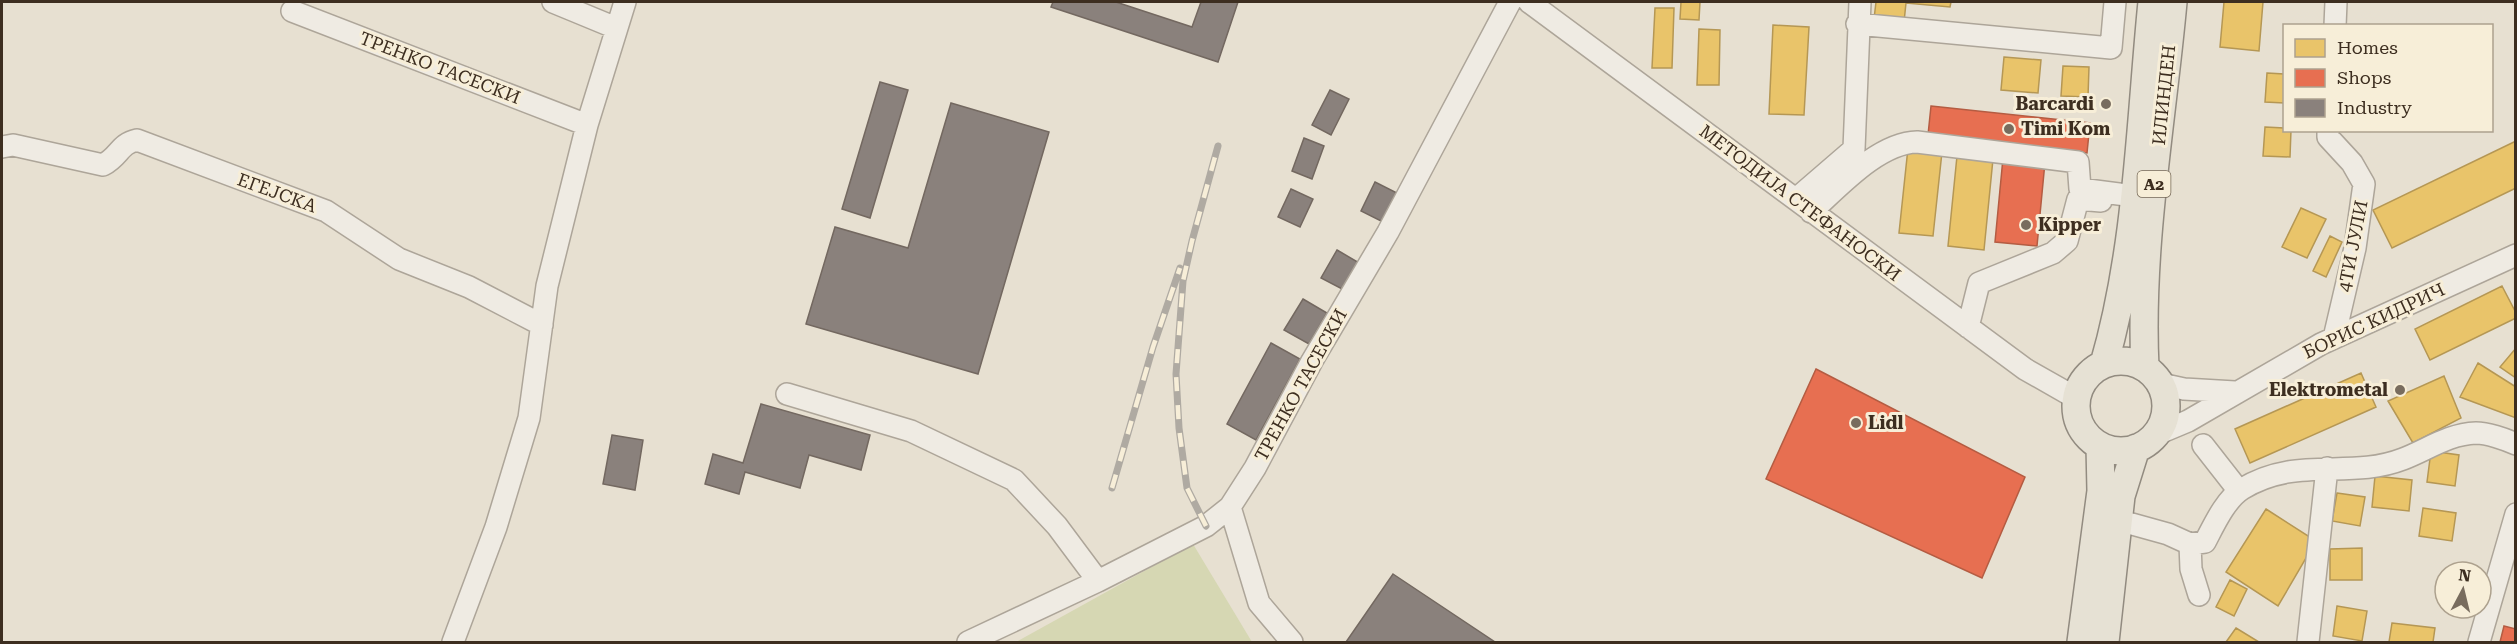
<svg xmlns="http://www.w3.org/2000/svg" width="2517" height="644" viewBox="0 0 2517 644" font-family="'Roboto Serif',serif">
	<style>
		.green { fill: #d6d7b3 }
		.homes { fill: #e9c46a; stroke: #b59754; stroke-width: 1.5 }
		.shops { fill: #e76f51; stroke: #b45c42; stroke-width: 1.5 }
		.industry { fill: #8a817c; stroke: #736860; stroke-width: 1.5 }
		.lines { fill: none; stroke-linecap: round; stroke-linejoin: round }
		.minor-casing { stroke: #ada599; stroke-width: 24 }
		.major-casing { stroke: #928b80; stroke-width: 30 }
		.minor { stroke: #efebe3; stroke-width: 21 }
		.major { stroke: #e6e1d4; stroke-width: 27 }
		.rail-casing { stroke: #afaaa2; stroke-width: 7 }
		.rail { stroke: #f7eed8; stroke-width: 4.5; stroke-dasharray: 14; stroke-linecap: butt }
		.poi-dot { fill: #786c5e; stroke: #f7eed8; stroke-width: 2 }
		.labels { text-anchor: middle; stroke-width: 6; stroke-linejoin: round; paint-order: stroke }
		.shield { fill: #f7eed8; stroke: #756857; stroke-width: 1.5 }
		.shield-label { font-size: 16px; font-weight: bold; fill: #3d2e20 }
		.street-label { font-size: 18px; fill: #3d2e20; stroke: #f7eed8 }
		.poi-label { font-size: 18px; font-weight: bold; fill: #3d2e20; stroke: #f7eed8; text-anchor: start }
	</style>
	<rect width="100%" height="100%" fill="#e7e0d1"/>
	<!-- green -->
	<path class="green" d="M1193,544L1252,642H1016Z"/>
	<!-- homes -->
	<path class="homes" d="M1681,2H1700L1699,20L1680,19Z
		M1876,2H1951L1950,7L1906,3L1904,22L1874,19Z
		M2224,2H2263L2259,51L2220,47Z
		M1655,8H1674L1672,68H1652Z
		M1773,25L1809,27L1804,115L1769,114Z
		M1699,29L1720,30L1719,85H1697Z
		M2004,57L2041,60L2038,93L2001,90Z
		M2063,66L2089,67L2088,97L2061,96Z
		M2267,73L2284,74V103L2265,102Z
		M2265,127L2284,128V130H2291L2290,157L2263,156Z
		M2516,141V188L2392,248L2373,210Z
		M1908,148L1942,152L1933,236L1899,233Z
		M1957,156L1993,159L1984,250L1948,246Z
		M2301,208L2326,219L2307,258L2282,247Z
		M2330,236L2342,242L2326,277L2313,271Z
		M2502,286L2516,313V318L2430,360L2415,329Z
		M2516,348V378L2500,367Z
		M2478,363L2516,387V418L2460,397Z
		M2361,373L2376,407L2250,463L2235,429Z
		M2444,376L2461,418L2413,443L2388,401Z
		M2431,451L2459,455L2455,486L2427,482Z
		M2375,476L2412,480L2409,511L2372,507Z
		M2337,493L2365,497L2360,526L2332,521Z
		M2423,508L2456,513L2452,541L2419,536Z
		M2266,509L2316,541L2278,606L2226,572Z
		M2362,548V580H2330V549Z
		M2230,580L2247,589L2234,616L2216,607Z
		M2337,606L2367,611L2362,641L2333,636Z
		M2392,623L2435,628L2433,642H2389Z
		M2236,628L2259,642H2226Z"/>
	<!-- shops -->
	<path class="shops" d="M1931,106L2090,123L2087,153L1928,135Z
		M2003,158L2045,162L2037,246L1995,242Z
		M1816,369L2025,477L1982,578L1766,479Z
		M2504,626L2516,629V642H2500Z"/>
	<!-- industry -->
	<path class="industry" d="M1053,2H1116L1192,27L1201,2H1238L1218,62L1051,7Z
		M880,82L908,90L870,218L842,209Z
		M1330,90L1349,99L1331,135L1312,125Z
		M951,103L1049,132L978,374L806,324L835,227L908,248Z
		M1304,138L1324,146L1312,179L1292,171Z
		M1375,182L1399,194L1385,223L1361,211Z
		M1291,189L1313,199L1300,227L1278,217Z
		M1337,250L1361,264L1346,291L1321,278Z
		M1303,299L1327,313L1309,344L1284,330Z
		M1271,343L1300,359L1256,440L1227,424Z
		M761,404L870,435L861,470L809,455L800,488L745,472L739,494L705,484L713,454L743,463Z
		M612,435L643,440L635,490L603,484Z
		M1393,574L1495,642H1346Z"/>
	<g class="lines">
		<defs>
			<path id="minor" d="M553,2L616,28
				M1529,2L2025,369L2076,398
				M292,11L587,125
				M1857,24L2111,48L2115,2
				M2335,26L2336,2
				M2328,130V137L2352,163L2364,184L2355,248L2334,338
				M2,147L13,145L103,165C120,156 119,144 137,140L326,211L399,259L469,287L542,325
				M1796,199L1854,149L1860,2
				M1811,212C1839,187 1878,143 1917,142L2078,162L2080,189L2134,196
				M1968,327L1979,283L2053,253L2067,241L2078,199L2101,201
				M2161,384L2184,389L2235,392
				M787,394L911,431L1014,480L1057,526L1098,581
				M2157,434L2188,421L2321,344L2516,255
				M2203,445L2239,491
				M1230,507L1259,603L1292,642
				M2132,524L2168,534L2190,544L2191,569L2199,595
				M2190,544L2205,542C2214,525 2225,500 2242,489C2297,455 2349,480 2403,459C2427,450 2448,434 2476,433C2487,433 2505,439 2516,444
				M453,642L496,527L529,418L547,286L587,125L625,2
				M968,642L1098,581L1206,526L1230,507L1255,468L1312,361L1388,232L1510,2
				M2308,642L2327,468
				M2479,642L2516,514"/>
			<path id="major" d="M2076 406a45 45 0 1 1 90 0a45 45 0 1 1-90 0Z
				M2104,364C2138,247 2140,122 2152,2
				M2145,368C2139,246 2162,123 2173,2
				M2081,642L2101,491L2100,446
				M2105,642L2121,496L2136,448"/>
		</defs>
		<!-- minor casing -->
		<use href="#minor" class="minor-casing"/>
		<!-- major casing -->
		<use href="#major" class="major-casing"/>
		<!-- minor -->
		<use href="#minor" class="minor"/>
		<!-- major -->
		<use href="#major" class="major"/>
		<defs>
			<path id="rail" d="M1112,488L1153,347L1180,268
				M1206,526L1187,488L1179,428L1176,374L1183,281L1192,241L1218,146"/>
		</defs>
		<!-- rail casing -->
		<use href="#rail" class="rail-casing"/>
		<!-- rail -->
		<use href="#rail" class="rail"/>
	</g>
	<!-- markers -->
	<g class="poi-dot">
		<circle cx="2106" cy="104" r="6"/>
		<circle cx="2009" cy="129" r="6"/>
		<circle cx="2026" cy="225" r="6"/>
		<circle cx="2400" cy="390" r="6"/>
		<circle cx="1856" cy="423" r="6"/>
	</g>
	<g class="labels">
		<!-- shield labels -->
		<rect class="shield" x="2137.5" y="171" width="33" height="26" rx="4.5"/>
		<g class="shield-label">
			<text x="2154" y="190">A2</text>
		</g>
		<!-- street labels -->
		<g class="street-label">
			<text transform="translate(440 68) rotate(21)" y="6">ТРЕНКО ТАСЕСКИ</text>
			<text transform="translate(2164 95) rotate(-84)" y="6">ИЛИНДЕН</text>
			<text transform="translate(277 193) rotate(20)" y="6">ЕГЕЈСКА</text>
			<text transform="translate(1800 203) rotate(37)" y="6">МЕТОДИЈА СТЕФАНОСКИ</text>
			<text transform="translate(2353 246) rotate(-79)" y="6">4ТИ ЈУЛИ</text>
			<text transform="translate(2374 321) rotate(-25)" y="6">БОРИС КИДРИЧ</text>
			<text transform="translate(1301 385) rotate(-61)" y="6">ТРЕНКО ТАСЕСКИ</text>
		</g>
		<!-- poi labels -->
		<g class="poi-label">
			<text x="2094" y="110" text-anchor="end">Barcardi</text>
			<text x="2021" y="135">Timi Kom</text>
			<text x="2038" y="231">Kipper</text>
			<text x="2388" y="396" text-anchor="end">Elektrometal</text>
			<text x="1868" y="429">Lidl</text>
		</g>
	</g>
	<!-- border -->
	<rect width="2517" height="644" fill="none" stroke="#3d2e20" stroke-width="6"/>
	<!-- legend -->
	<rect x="2283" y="24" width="210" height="108" fill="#f7eed8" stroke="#ada18e" stroke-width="1.5"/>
	<rect x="2295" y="39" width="30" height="18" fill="#e9c46a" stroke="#ada18e" stroke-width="1.5"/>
	<text x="2337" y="54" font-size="18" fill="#3d2e20">Homes</text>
	<rect x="2295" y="69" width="30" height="18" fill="#e76f51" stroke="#ada18e" stroke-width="1.5"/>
	<text x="2337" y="84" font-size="18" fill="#3d2e20">Shops</text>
	<rect x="2295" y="99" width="30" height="18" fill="#8a817c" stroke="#ada18e" stroke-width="1.5"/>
	<text x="2337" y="114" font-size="18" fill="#3d2e20">Industry</text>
	<!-- north arrow -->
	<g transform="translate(2463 590) rotate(7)"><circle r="28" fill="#f7eed8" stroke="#ada18e" stroke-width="1.5"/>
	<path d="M0-4.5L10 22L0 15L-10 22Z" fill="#786c5e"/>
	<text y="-9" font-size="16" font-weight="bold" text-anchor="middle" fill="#3d2e20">N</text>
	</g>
</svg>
